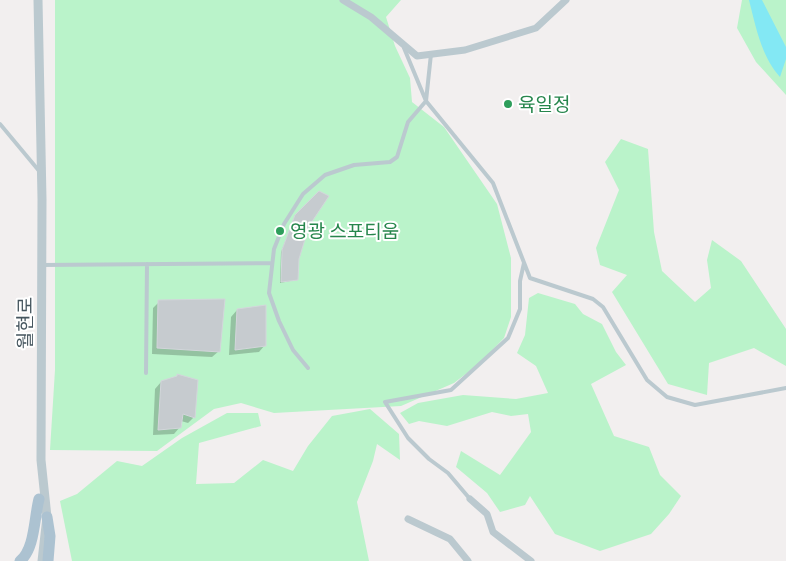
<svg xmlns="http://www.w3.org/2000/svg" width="786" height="561" viewBox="0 0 786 561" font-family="'Exo 2','Noto Sans KR',sans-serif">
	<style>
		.green { fill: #baf3ca }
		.water { fill: #83e8f4 }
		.shadow { fill: #0003 }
		.building { fill: #c6cbcf; stroke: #d3d6db }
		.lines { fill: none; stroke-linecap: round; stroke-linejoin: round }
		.service { stroke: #bbc9cf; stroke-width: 4 }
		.minor { stroke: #bbc9cf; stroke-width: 7 }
		.tertiary { stroke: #bbc9cf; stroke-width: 9 }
		.primary { stroke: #acc2d1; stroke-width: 11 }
		.leisure-dot { fill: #2e9e5b; stroke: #fff; stroke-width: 2 }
		.labels { text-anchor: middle; stroke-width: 4; stroke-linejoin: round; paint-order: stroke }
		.leisure-label { font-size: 19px; fill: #27864d; stroke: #fff; text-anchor: start }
		.street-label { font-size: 19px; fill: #45555e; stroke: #fff }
	</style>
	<rect width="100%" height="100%" fill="#f2efef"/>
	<!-- green -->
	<path class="green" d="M55,0H401L386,17L395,46L410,78L412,102L444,127L497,204L511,258V317L504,338L480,363L454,383L401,406L274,413L241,403L214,409L157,451L50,450L55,370Z
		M742,0H786V95L756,62L737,28Z
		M621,139L648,149L654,232L662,271L695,302L711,288L707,260L712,240L741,261L786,329V366L754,348L709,363L707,395L668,384L612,292L627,275L600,265L596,248L619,190L605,162Z
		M538,293L575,304L583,314L602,324L616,352L626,365L591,384L614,436L649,447L660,475L681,496L669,514L651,534L600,551L555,534L530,496L525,505L500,512L487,493L456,467L461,451L500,475L531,432L528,414L511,416L492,412L447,426L419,421L409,424L400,413L418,403L463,395L516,399L548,393L536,366L517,353L525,335L529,298Z
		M370,409L399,434L400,460L377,444L373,461L357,502L369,561H72L60,501L77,494L117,461L142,466L182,438L227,413H258L261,426L199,443L196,484L234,483L263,460L293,471L308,446L332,416Z"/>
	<!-- water -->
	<path class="water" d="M749,0H762L786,47V59L780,77C761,56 756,27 749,0Z"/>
	<!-- shadow -->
	<path class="shadow" d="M295,217L298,259L295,280L280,283L281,252Z
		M159,302L219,351L212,357L152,354L153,308Z
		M237,310L265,345L259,352L229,355L231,317Z
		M161,382L194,417L188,423L181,421L180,427L174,434L153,435L155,389Z"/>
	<!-- building -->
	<path class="building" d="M319,191L329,196L309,226L299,259L298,280L281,282L282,250L295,215Z
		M225,299L220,352L157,348L158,300Z
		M266,305V346L235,350L237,309Z
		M177,374L198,380L195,418L183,414L181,428L158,430L161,381L177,376Z"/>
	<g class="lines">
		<!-- service -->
		<path class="service" d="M404,48L426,101L493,183L530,278L593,299L603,307L647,380L667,397L695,405L786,388
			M0,124L40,172
			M42,265L271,263
			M308,368L293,350L279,321L269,293L274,249L284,224L303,194L325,175L354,165L390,162L397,157L408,122L426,101L431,54
			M146,373L147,264
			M470,499L448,473L429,459L408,438L385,402L451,390L508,338L520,309V281L524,263"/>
		<!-- minor -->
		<path class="minor" d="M343,0L371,17L417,56L465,50L536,28L566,0
			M470,499L487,514L493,532L531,561
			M408,519L450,539L468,561"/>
		<!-- tertiary -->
		<path class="tertiary" d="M38,0L42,199L41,460L47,517L42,561"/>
		<!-- primary -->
		<path class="primary" d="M47,517L50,536L48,561
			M20,561C35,549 34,518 39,499"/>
	</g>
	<!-- markers -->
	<g class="leisure-dot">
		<circle cx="508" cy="104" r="5"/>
		<circle cx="280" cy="231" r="5"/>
	</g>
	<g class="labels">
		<!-- leisure labels -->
		<g class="leisure-label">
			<text x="518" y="111">육일정</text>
			<text x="290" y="238">영광 스포티움</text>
		</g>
		<!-- street labels -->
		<g class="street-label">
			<text transform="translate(25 323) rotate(-90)" y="7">월현로</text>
		</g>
	</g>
</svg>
